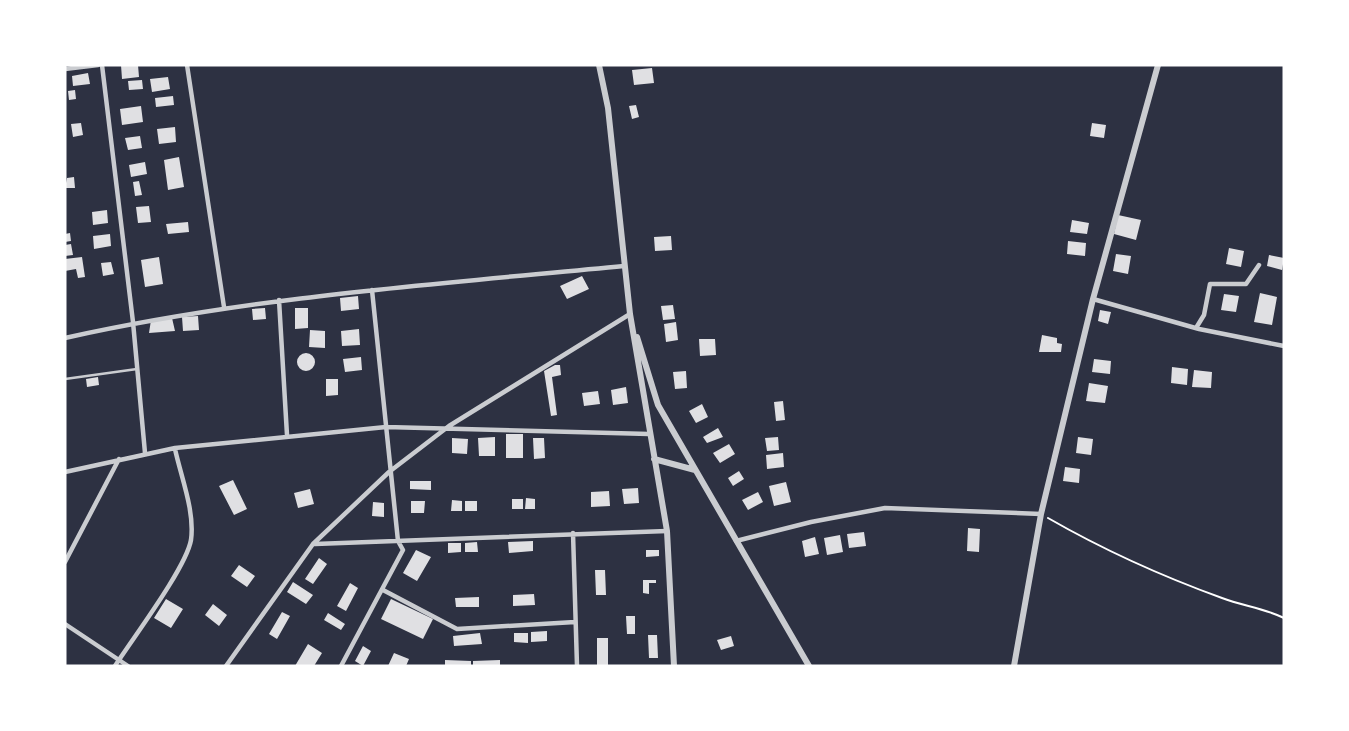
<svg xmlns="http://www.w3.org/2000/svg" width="1349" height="731" viewBox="0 0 1349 731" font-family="Cabin,sans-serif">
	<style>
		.building { fill: #e0e0e3 }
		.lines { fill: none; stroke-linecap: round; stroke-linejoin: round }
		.path { stroke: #fff; stroke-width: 2 }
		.service { stroke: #caccd0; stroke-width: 2.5 }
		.minor { stroke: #caccd0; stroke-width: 4.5 }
		.tertiary { stroke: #caccd0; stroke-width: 6 }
	</style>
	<rect width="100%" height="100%" fill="#2d3142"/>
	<!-- building -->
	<path class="building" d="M121,65H138L139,77L122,79Z
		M652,68L654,83L634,85L632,70Z
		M88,73L90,84L73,86L72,76Z
		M168,77L170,89L152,92L150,79Z
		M142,80L143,89L129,90L128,81Z
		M75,90L76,99L69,100L68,91Z
		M173,96L174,105L156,107L155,98Z
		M636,105L639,117L632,119L629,106Z
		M141,106L143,122L122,125L120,109Z
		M81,123L83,135L73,137L71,124Z
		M1092,123L1106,125L1104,138L1090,136Z
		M175,127L176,142L159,144L157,129Z
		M140,136L142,148L128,150L125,138Z
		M179,157L184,187L168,190L164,160Z
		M145,162L147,174L131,177L129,165Z
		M74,177L75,188H65L67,178Z
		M139,181L142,195L135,196L133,182Z
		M149,206L151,222L138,223L136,207Z
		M107,210L108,223L93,225L92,212Z
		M1118,215L1141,220L1136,240L1114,234Z
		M1072,220L1089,223L1087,234L1070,232Z
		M188,222L189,232L168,234L166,224Z
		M70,233L71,241L65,242V234Z
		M110,234L111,246L94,249L93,236Z
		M671,236L672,250L655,251L654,237Z
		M1068,241L1086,243L1085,256L1067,254Z
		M71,244L73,255L65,256V245Z
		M1229,248L1244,251L1241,267L1226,264Z
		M1116,254L1131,256L1128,274L1113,271Z
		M1269,255L1284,258L1282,270L1267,266Z
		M82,257L85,277L78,278L76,269L65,271V259Z
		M159,257L163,284L145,287L141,260Z
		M111,262L114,274L103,276L101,263Z
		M582,276L589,289L567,299L560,286Z
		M1260,293L1277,297L1272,325L1254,322Z
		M1224,294L1239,296L1236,312L1221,310Z
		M358,296L359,309L341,311L340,298Z
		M673,305L675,319L663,320L661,306Z
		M265,308L266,319L253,320L252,309Z
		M295,308H308V328L295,329Z
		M1100,310L1111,312L1108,324L1098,321Z
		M198,316L199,330L183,331L182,317Z
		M172,318L175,331L149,333L151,320Z
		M676,322L678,340L666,342L664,324Z
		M359,329L360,345L342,346L341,331Z
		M310,330L325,331V348L309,347Z
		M1042,335L1057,338V343L1062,344L1061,352H1039Z
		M699,339H715L716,355L700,356Z
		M297 362a9 9 0 1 1 18 0a9 9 0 1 1-18 0Z
		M361,357L362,370L345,372L343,359Z
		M1094,359L1111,361L1110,374L1092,372Z
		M555,365H560L561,375L552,377L557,415L551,416L544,371Z
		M1172,367L1188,369L1187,385L1171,383Z
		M1194,370L1212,372L1211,388L1192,387Z
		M686,371L687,388L675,389L673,372Z
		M98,377L99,385L87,387L86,379Z
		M326,379H338V395L326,396Z
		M1089,383L1108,386L1105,403L1086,401Z
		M626,387L628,403L613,405L611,390Z
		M598,391L600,404L584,406L582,393Z
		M783,401L785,420L776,421L774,402Z
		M702,404L708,417L696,423L689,411Z
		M718,428L723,437L707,443L703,437Z
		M506,434H523V458H506Z
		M495,437V456H479L478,438Z
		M778,437L779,450L767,451L765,438Z
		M1078,437L1093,439L1091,455L1076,453Z
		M452,438L468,439L467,454L452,453Z
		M533,438H544L545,458L534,459Z
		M729,444L735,454L720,463L713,453Z
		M783,453L784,467L767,469L766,455Z
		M1065,467L1080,469L1079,483L1063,481Z
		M739,471L744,479L733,486L728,478Z
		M233,480L247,509L234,515L219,486Z
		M410,481H431V490L410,489Z
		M786,482L791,502L774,506L769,486Z
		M638,488L639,503L624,504L622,489Z
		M310,489L314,504L298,508L294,493Z
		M609,491L610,506L591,507V492Z
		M758,492L763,502L748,510L742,500Z
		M526,498L535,499V509H525Z
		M512,499H523V509H512Z
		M452,500L462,501V511H451Z
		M411,501H425L424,513H411Z
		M465,501H477V511H465Z
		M373,502L384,503V517L372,516Z
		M968,528L980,529L979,552L967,551Z
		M864,532L866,546L849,548L847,534Z
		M840,535L843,552L827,555L824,538Z
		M815,537L819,554L805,557L802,541Z
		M533,541V551L509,553L508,542Z
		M477,542L478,552H465V543Z
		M448,543H461V552L448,553Z
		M416,550L431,557L417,581L403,573Z
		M646,550H659V556L646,557Z
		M319,558L327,564L313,584L305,579Z
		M239,565L255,576L247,587L231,576Z
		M595,570H605L606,595H596Z
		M643,580H656V583H649V594L643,593Z
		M293,582L313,595L306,604L287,592Z
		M350,583L358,588L346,611L337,606Z
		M534,594L535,605L513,606V595Z
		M479,597V607H456L455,598Z
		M166,599L183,609L171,628L154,618Z
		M391,599L433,619L423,639L381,619Z
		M213,604L227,615L219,626L205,615Z
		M282,612L290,616L277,639L269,634Z
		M328,613L345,624L341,630L324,620Z
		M626,616H635V634H627Z
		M547,631V641L531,642V632Z
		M480,633L482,644L454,646L453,636Z
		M514,633H528V643L514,642Z
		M648,635H657L658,658H649Z
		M731,636L734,646L721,650L717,640Z
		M597,638H608V666H597Z
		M308,644L322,653L314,666H295Z
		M363,646L371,651L363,666L355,661Z
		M394,653L409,659L406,666H388Z
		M445,660L471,661V666H445Z
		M500,660V666H473V661Z"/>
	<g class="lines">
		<!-- path -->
		<path class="path" d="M1048,518C1102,549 1164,577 1222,598C1243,606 1264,608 1284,618"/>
		<!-- service -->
		<path class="service" d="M65,379L137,369"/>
		<!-- minor -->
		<path class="minor" d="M102,65L133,322L145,453
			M187,65L224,307
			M65,69L98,65
			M1093,299L1199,329L1284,346
			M279,300L287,435
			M1196,328L1204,315L1210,284H1246L1259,265
			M65,338C249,297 437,284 624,266
			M65,472L175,448L386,427L649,434
			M573,533L577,666
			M736,541L811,522L885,508L1041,514
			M315,544L667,531
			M65,562L119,459
			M383,590L457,629L575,622
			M65,624L128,666
			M115,666C133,638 186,568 191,540C195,511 181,477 175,449
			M226,666L313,544L389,472L449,426L630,314
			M341,666L403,550L398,541L372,290"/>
		<!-- tertiary -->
		<path class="tertiary" d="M599,65L608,108L630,314L667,531L674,666
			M637,337L658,405L809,666
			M654,459L695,470
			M1014,666L1041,514L1093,299L1158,65"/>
	</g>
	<!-- border -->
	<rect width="1349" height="731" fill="none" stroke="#ffffff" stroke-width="133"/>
</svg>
